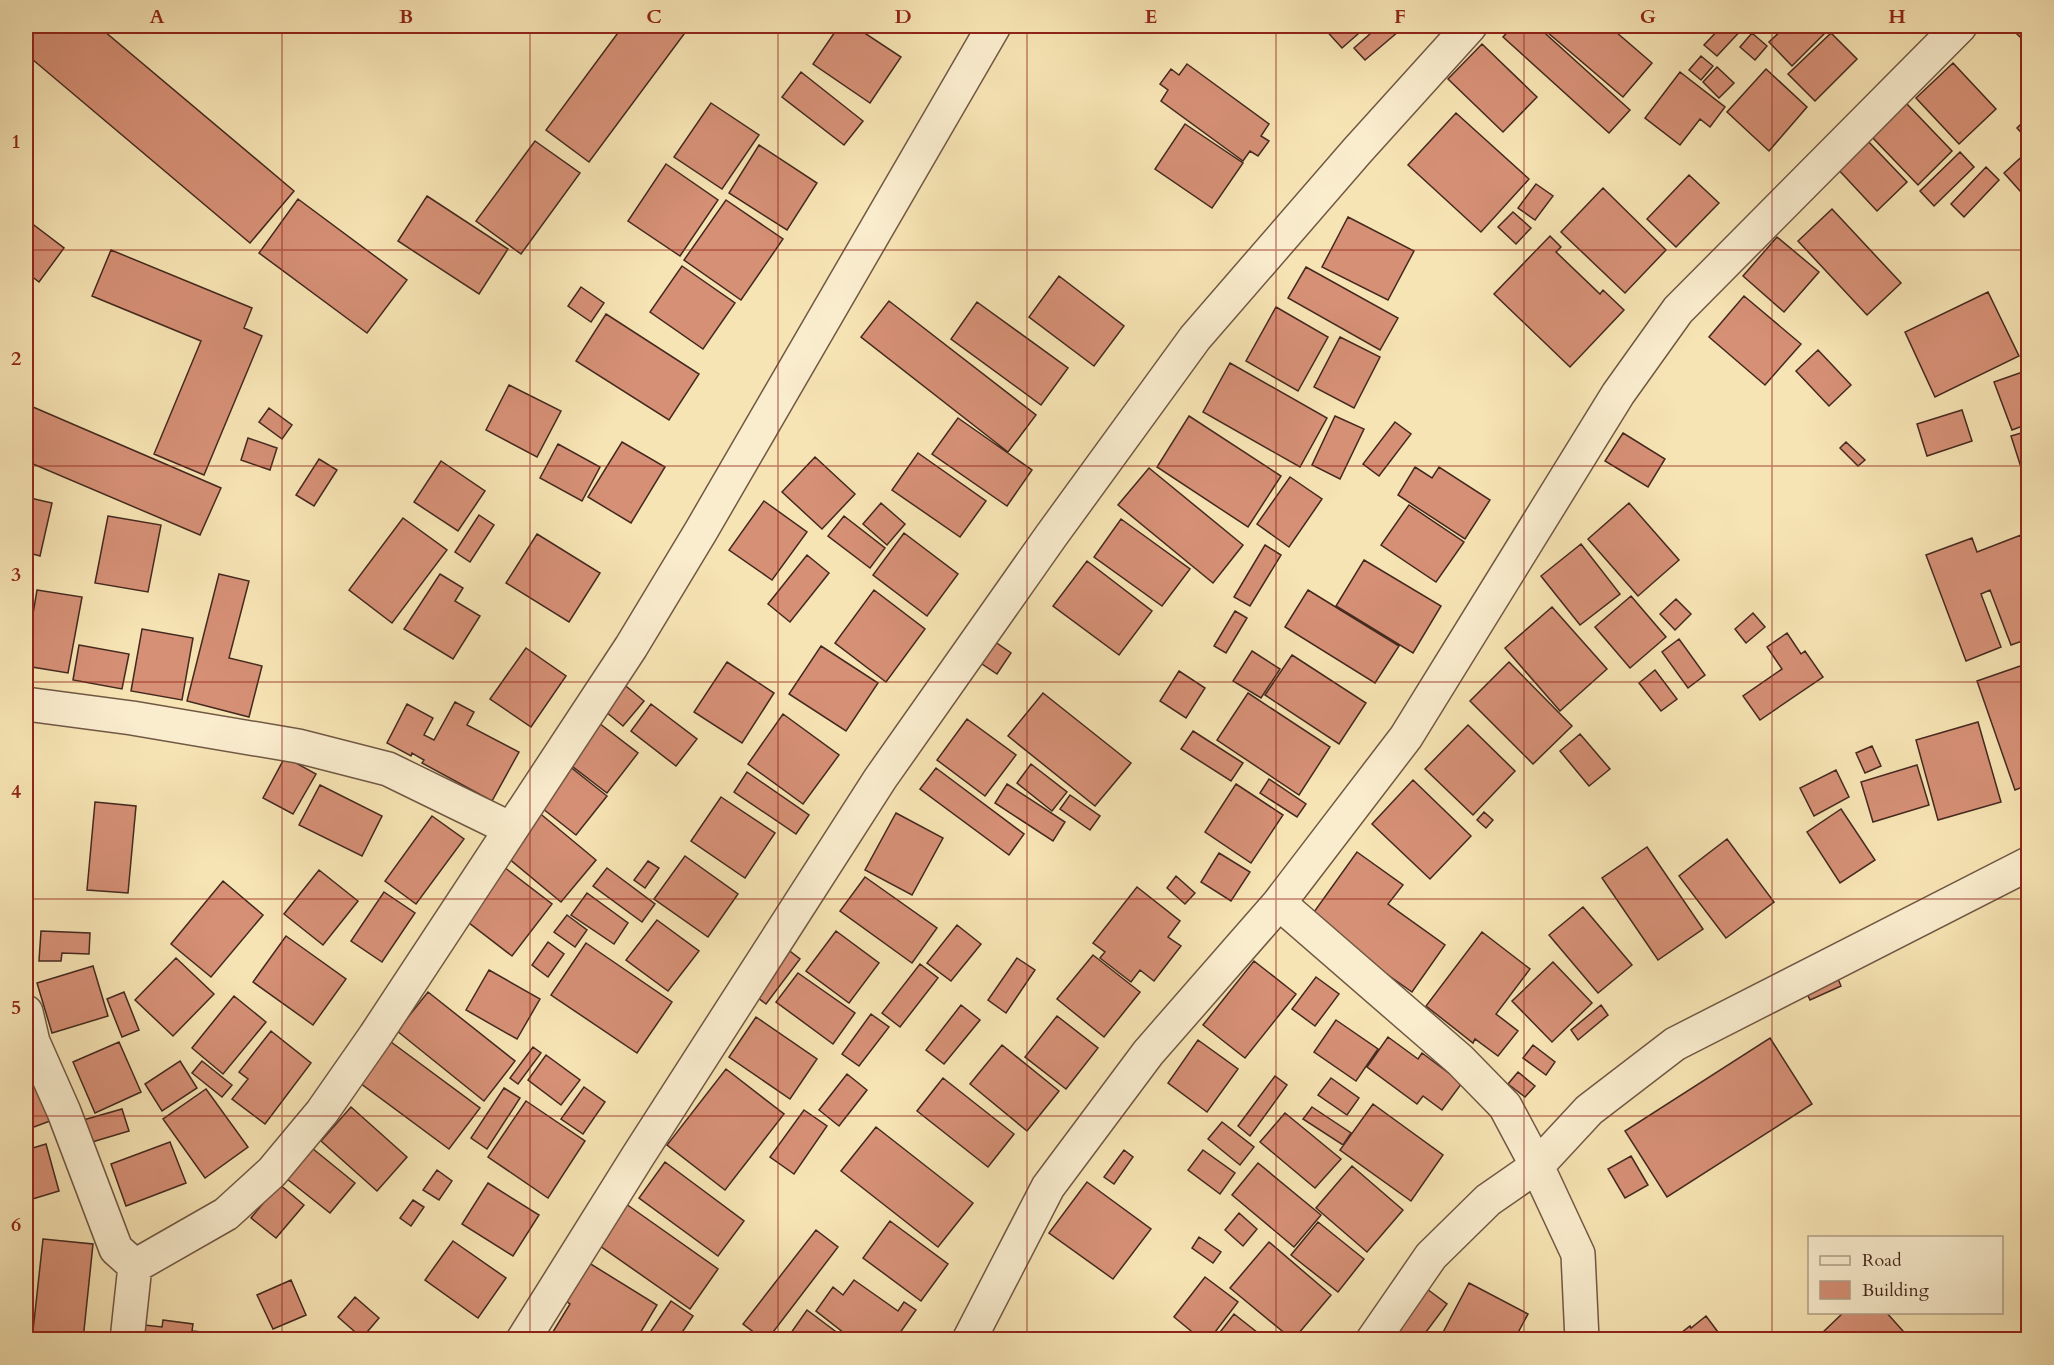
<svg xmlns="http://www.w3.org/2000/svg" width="2054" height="1365" viewBox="0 0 2054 1365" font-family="Cardo,serif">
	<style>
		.building { fill: #d69076; stroke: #44291f; stroke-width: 1.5 }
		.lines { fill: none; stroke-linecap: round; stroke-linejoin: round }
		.street-casing { stroke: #715844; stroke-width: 36 }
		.street { stroke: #faedce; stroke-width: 33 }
		.grid { fill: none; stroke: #8f2418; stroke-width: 1.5; stroke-opacity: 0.55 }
		.neatline { fill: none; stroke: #8f2418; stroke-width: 2 }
		.grid-label { font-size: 20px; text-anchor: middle; font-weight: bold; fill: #8f2418 }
	</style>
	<rect width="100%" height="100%" fill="#f7e4b4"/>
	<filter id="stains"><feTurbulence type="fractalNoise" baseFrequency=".00333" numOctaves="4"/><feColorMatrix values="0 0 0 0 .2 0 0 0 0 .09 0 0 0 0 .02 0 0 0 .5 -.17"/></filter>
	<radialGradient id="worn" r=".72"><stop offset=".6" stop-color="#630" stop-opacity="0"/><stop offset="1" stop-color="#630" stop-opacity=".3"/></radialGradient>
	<!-- building -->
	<path class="building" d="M26,26H98L294,191L250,243L26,54Z
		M623,26H690L589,162L546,130Z
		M839,26H854L901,57L870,103L813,64Z
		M1322,26H1367L1342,48Z
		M1379,26H1393L1399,31L1365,60L1354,48Z
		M1513,26H1537L1630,110L1609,133L1503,37Z
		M1540,26H1609L1652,63L1623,97Z
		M1722,26H1745L1717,56L1704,45Z
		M1786,26H1829L1831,27L1792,66L1769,42Z
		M1851,26H1865L1858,33Z
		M2009,26H2028V45Z
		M1752,33L1767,46L1755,60L1740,47Z
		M1831,33L1857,59L1815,101L1788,74Z
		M1482,44L1537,97L1503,132L1448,79Z
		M1701,56L1713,66L1701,80L1689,70Z
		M1953,63L1996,109L1959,144L1916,98Z
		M1187,64L1269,124L1261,136L1269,141L1258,156L1250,151L1243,161L1161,101L1168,90L1160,84L1171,69L1179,75Z
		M1717,67L1734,83L1719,98L1703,82Z
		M1766,69L1807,107L1769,151L1727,112Z
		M801,72L863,121L844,145L782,97Z
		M1680,72L1725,107L1710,127L1700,119L1680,145L1645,118Z
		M711,103L759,135L722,189L674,157Z
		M1906,103L1952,151L1918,185L1871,136Z
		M1456,113L1529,179L1481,232L1408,165Z
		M2026,119L2028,122V140L2017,128Z
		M1185,124L1243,163L1212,208L1155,169Z
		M1865,138L1907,182L1877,211L1835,166Z
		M535,141L580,173L521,254L476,221Z
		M759,145L817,183L787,230L729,193Z
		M2028,151V184L2020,191L2004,173Z
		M1960,152L1974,167L1934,206L1920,191Z
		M666,164L718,200L680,256L628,221Z
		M1986,167L1999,180L1964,217L1951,204Z
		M1689,175L1719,203L1676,247L1647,219Z
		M1536,184L1553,196L1535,220L1518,208Z
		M1603,188L1666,250L1625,293L1561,232Z
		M427,196L508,249L479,294L398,241Z
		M298,199L407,280L367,333L259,253Z
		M726,200L783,239L741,300L684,260Z
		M1832,209L1901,283L1867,315L1798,241Z
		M1513,212L1531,228L1516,244L1498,227Z
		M1348,217L1414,251L1388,300L1322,267Z
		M26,219L64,248L39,282L26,272Z
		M1550,236L1561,247L1556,252L1600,294L1603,290L1624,310L1570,367L1494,294Z
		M1777,237L1819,272L1784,312L1743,276Z
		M111,250L252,308L244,328L262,336L204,475L154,454L201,341L92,296Z
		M682,266L735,303L703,349L650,312Z
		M1306,267L1398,318L1380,350L1288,298Z
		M1059,276L1124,326L1094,366L1029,317Z
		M581,287L604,303L591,322L568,306Z
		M1988,292L2019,356L1935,397L1905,332Z
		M1744,296L1801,344L1765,385L1709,337Z
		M889,301L1036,415L1008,452L861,337Z
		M977,302L1068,368L1041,405L951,339Z
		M1276,307L1328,337L1298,391L1246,361Z
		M606,314L699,374L669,420L576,361Z
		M1340,337L1380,357L1354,408L1314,387Z
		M1818,350L1851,385L1829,406L1796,371Z
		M1230,363L1327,418L1300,467L1203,412Z
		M2028,370V424L2012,430L1994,382Z
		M509,385L561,411L537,457L486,430Z
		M26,404L221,488L200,535L26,461Z
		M269,408L292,425L282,439L259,422Z
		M1962,410L1972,441L1927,456L1917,424Z
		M1189,416L1281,476L1248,527L1157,467Z
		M1335,416L1364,429L1340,479L1312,465Z
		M958,418L1032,470L1007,506L932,454Z
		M1395,422L1411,434L1379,476L1363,464Z
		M2028,431V482L2026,483L2011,436Z
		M1623,433L1665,459L1648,487L1605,461Z
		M248,438L277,448L270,470L241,460Z
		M622,442L665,467L631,523L588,497Z
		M1846,442L1865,460L1858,466L1840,448Z
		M558,444L600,467L582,501L540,478Z
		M918,453L986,501L960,537L892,490Z
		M815,457L855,494L822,529L782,492Z
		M319,459L337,470L314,506L296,495Z
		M441,461L485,491L458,531L414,502Z
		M1415,467L1432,478L1439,467L1490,500L1465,539L1398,495Z
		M1149,468L1243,545L1213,583L1118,505Z
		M1290,477L1322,499L1289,547L1257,524Z
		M26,497L52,503L40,556L26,552Z
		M764,501L807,532L772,580L729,550Z
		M881,503L905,524L887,545L863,524Z
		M1629,503L1679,560L1638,596L1588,539Z
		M1409,505L1464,542L1436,582L1381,545Z
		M479,515L494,525L470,562L455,552Z
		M108,516L161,525L148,592L95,583Z
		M844,516L885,548L870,568L828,536Z
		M403,518L447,550L392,623L349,590Z
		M1121,519L1190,569L1162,606L1094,557Z
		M904,533L958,574L927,616L873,575Z
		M537,534L600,573L569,622L506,583Z
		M2021,535L2028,556V639L2011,645L1990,590L1981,594L2001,647L1966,661L1926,555L1972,538L1977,552Z
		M1581,544L1620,594L1580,625L1541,576Z
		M1265,545L1281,555L1250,606L1234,597Z
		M807,555L829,573L790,622L768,604Z
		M1364,560L1441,606L1413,653L1336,606Z
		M1087,561L1152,611L1119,655L1053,606Z
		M219,574L249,581L229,658L262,666L249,717L187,701Z
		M440,574L463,588L455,601L480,616L453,659L404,629Z
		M37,590L82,597L68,673L26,666V655Z
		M874,590L925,629L886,682L835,643Z
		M1308,590L1399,646L1375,683L1285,627Z
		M1631,596L1666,637L1630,668L1595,627Z
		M1676,599L1691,614L1675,630L1660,614Z
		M1552,607L1607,669L1560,711L1505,648Z
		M1235,611L1247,618L1226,653L1214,646Z
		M1753,613L1765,627L1746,643L1735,629Z
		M142,629L193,638L182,700L131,691Z
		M1787,633L1801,654L1805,651L1823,677L1760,720L1743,696L1782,669L1767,647Z
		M991,639L1011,653L997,674L976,660Z
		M1679,639L1705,675L1688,688L1662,652Z
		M79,645L129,654L122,689L73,680Z
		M821,646L878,683L846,731L789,694Z
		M526,648L566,676L531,727L490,699Z
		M1252,651L1280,669L1261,698L1233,681Z
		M1292,655L1366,703L1339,744L1265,695Z
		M727,662L774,693L742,743L694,712Z
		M1509,662L1572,726L1533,764L1470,701Z
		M2026,664L2028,671V785L2015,790L1977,681Z
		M1655,670L1677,699L1661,711L1639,683Z
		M1179,671L1205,688L1186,718L1160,701Z
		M621,682L644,701L623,726L600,707Z
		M1043,693L1131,763L1095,806L1008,736Z
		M1248,693L1330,747L1299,795L1217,740Z
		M455,702L474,712L467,725L519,752L492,801L422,763L424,760L412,753L411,756L387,743L407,704L433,718L424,735L434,740Z
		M651,704L697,739L676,766L631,731Z
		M783,714L839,755L803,804L748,764Z
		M967,719L1016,755L985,796L937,760Z
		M595,720L638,753L607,793L564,760Z
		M1978,722L2001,802L1938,820L1916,740Z
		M1468,725L1515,771L1473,815L1425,769Z
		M1193,731L1243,763L1231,781L1181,749Z
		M1580,734L1610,769L1589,786L1560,751Z
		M1872,746L1881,766L1865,773L1856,753Z
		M285,757L316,774L293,814L263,798Z
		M564,762L607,796L576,835L533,801Z
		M1031,764L1067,792L1052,811L1017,783Z
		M1917,765L1929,805L1873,822L1861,782Z
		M936,768L1024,834L1009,855L920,789Z
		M1836,770L1849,797L1814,816L1800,788Z
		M747,772L809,815L796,834L734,792Z
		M1269,779L1306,804L1297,817L1260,793Z
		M1413,780L1471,836L1430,879L1372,824Z
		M1007,784L1065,822L1053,841L995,803Z
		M1236,784L1283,815L1251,863L1205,832Z
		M320,785L382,816L362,856L299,825Z
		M1070,795L1100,816L1090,830L1060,809Z
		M721,797L775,833L745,878L691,841Z
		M95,802L136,806L128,893L87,890Z
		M1841,809L1875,860L1840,883L1807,832Z
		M537,811L596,860L561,902L502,853Z
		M1484,812L1493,820L1486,828L1477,820Z
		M896,813L943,838L912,895L865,870Z
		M432,816L464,839L416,904L385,881Z
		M1727,839L1774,902L1726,938L1679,876Z
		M1647,847L1703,929L1658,960L1602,878Z
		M1357,852L1403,885L1388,904L1445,945L1412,992L1309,919Z
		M1219,853L1250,872L1231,901L1201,882Z
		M685,856L738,894L708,937L654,899Z
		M648,861L659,868L645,888L634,880Z
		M504,867L552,904L512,956L464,919Z
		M607,868L655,904L642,922L593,886Z
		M319,870L358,901L323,945L284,914Z
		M1176,876L1195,893L1185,904L1167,888Z
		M865,877L937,928L912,963L840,911Z
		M223,881L263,915L211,977L171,944Z
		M1137,887L1180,921L1168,937L1181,946L1154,981L1140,970L1131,982L1100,958L1105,952L1093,943Z
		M384,892L415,913L382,962L351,941Z
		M587,893L628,923L614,944L571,915Z
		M1583,907L1632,965L1598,993L1549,935Z
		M567,915L587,930L575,947L554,932Z
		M657,920L699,951L668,991L626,960Z
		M957,925L981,944L951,981L927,963Z
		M41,931L90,933L89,954L62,953L61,961H39Z
		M836,931L879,963L849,1003L806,971Z
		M1482,932L1530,969L1496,1014L1518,1031L1498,1056L1475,1039L1473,1043L1426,1006Z
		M286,936L346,979L313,1025L253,982Z
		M548,942L564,954L548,977L532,965Z
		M586,943L672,1002L637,1053L551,995Z
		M782,945L800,959L766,1004L748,990Z
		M1093,955L1140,992L1104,1037L1057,999Z
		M176,958L214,994L173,1036L135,1000Z
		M1017,958L1035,970L1006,1013L988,1000Z
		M1254,961L1296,994L1245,1058L1203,1025Z
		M1553,962L1592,1003L1552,1042L1512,1001Z
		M920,964L938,978L900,1027L882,1013Z
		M93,966L108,1016L52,1033L37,983Z
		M1834,969L1841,986L1810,1000L1802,983Z
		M489,970L540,999L517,1039L466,1010Z
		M798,973L855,1013L833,1044L776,1002Z
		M1316,977L1339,994L1315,1026L1292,1009Z
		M124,992L139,1030L122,1037L107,999Z
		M428,992L515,1061L484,1101L397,1031Z
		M234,996L266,1022L223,1074L192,1048Z
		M961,1005L980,1020L944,1064L926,1050Z
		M1601,1005L1608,1015L1578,1040L1571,1030Z
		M871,1014L889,1027L859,1066L842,1054Z
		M1057,1016L1098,1048L1066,1089L1025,1057Z
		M756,1017L817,1059L790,1099L729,1057Z
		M1336,1020L1378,1049L1356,1081L1314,1052Z
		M271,1031L311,1063L265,1124L232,1099L248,1079L239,1072Z
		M1388,1037L1418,1059L1422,1053L1462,1083L1442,1110L1423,1096L1417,1104L1367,1067Z
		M1770,1038L1812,1104L1667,1197L1625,1131Z
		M387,1039L480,1108L449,1149L356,1080Z
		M1198,1040L1238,1069L1207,1112L1168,1083Z
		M119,1042L141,1092L95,1113L73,1062Z
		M1002,1045L1059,1091L1027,1131L970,1084Z
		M1533,1045L1555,1062L1546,1075L1523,1058Z
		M533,1047L541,1053L518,1084L510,1078Z
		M26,1051L50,1121L26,1130Z
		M546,1055L580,1080L561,1105L528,1080Z
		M180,1061L197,1088L162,1111L145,1084Z
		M202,1061L232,1085L222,1097L192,1073Z
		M726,1069L784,1114L725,1190L667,1145Z
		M1518,1072L1535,1086L1525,1097L1508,1084Z
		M847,1074L867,1090L839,1126L819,1110Z
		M1275,1076L1287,1085L1250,1136L1238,1126Z
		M943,1078L1014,1134L988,1167L917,1111Z
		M1331,1078L1359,1098L1347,1115L1318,1095Z
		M584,1087L605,1102L583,1134L561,1119Z
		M504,1088L520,1098L487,1149L471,1138Z
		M206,1089L248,1147L205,1178L163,1119Z
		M526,1101L585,1141L548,1198L488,1157Z
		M1373,1104L1443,1155L1411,1201L1340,1150Z
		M351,1107L407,1157L377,1191L321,1141Z
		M1312,1107L1351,1133L1343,1145L1303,1119Z
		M122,1109L129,1131L82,1145L76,1122Z
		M804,1110L827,1126L794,1174L770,1157Z
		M1285,1113L1341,1159L1315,1188L1260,1142Z
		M1222,1122L1254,1147L1240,1165L1208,1139Z
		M876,1127L973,1203L938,1247L841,1171Z
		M170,1142L186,1183L126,1206L111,1164Z
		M46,1144L59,1191L26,1201V1150Z
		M307,1144L355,1183L330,1213L282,1175Z
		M1124,1150L1133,1157L1114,1184L1104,1177Z
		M1203,1150L1235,1173L1220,1194L1188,1170Z
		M1631,1156L1648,1185L1625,1198L1608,1169Z
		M665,1162L744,1221L718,1256L639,1198Z
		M1258,1163L1321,1215L1294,1247L1232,1195Z
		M1352,1166L1403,1210L1367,1252L1316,1208Z
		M437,1170L452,1181L439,1200L423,1190Z
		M1087,1182L1151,1229L1113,1279L1049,1233Z
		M488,1183L539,1215L513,1256L462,1224Z
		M279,1184L304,1205L276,1238L251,1218Z
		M619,1199L718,1269L690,1309L590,1239Z
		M413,1200L424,1207L411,1226L400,1218Z
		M1239,1213L1257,1229L1243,1246L1225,1230Z
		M890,1221L948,1264L921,1301L863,1258Z
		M1318,1222L1364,1259L1338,1292L1291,1255Z
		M816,1230L838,1247L767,1340H764L743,1324Z
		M1199,1237L1221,1252L1213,1263L1192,1248Z
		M43,1239L93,1244L83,1340H32Z
		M453,1241L506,1278L478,1318L425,1280Z
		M1269,1242L1331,1295L1293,1340L1230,1288Z
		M581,1258L657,1305L636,1340H548L570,1304L557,1295Z
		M1205,1277L1238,1302L1209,1340H1202L1174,1317Z
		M291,1280L306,1315L273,1329L257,1295Z
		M854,1280L898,1311L904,1302L916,1310L895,1340H853L816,1311L833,1287L843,1295Z
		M1469,1283L1528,1314L1514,1340H1439Z
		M1427,1289L1447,1304L1420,1340H1388Z
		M355,1297L379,1318L362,1338L338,1317Z
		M671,1301L693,1316L677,1340H645Z
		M807,1310L847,1340H786Z
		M1844,1312H1886L1911,1340H1827L1821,1334Z
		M1234,1314L1267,1340H1214Z
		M1706,1316L1724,1340H1672L1690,1326L1691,1328Z
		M163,1320L193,1324L192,1331L211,1333L210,1340H144L145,1325L162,1327Z"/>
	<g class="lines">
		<defs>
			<path id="street" d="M26,704L132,718L298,746L388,769L511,829
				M1279,903L1460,1060L1505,1106L1537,1166L1578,1254L1582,1340
				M26,1012L33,1042L64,1112L116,1249L135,1266
				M135,1266L226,1214L272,1172L322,1112L375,1036L631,647L701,531L994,26
				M127,1340L135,1266
				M523,1340L638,1156L880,779L1051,536L1195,338L1357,151L1470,26
				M969,1340L1048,1187L1148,1053L1279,903L1406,737L1618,394L1678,310L1960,26
				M1373,1340L1431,1256L1488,1200L1537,1166L1589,1110L1675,1044L2028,864"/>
		</defs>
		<!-- street casing -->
		<use href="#street" class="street-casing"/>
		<!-- street -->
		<use href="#street" class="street"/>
	</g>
	<!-- grid -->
	<path class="grid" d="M282,26V1340M530,26V1340M778,26V1340M1027,26V1340M1276,26V1340M1524,26V1340M1772,26V1340M26,250H2028M26,466H2028M26,682H2028M26,899H2028M26,1116H2028"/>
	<!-- margin -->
	<rect width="2054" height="1365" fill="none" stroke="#f7e4b4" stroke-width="66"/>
	<!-- legend -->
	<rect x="1808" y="1236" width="195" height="78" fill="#faedce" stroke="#b19f88" stroke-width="1.5"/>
	<rect x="1820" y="1256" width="30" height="9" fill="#faedce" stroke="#b19f88" stroke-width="1.5"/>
	<text x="1862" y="1266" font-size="18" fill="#44291f">Road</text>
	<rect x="1820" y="1281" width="30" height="18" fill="#d69076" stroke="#b19f88" stroke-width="1.5"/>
	<text x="1862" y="1296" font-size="18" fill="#44291f">Building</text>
	<rect x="33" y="33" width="1988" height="1299" class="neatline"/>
	<g class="grid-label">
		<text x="157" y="23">A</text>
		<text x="406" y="23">B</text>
		<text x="654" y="23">C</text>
		<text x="903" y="23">D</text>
		<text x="1151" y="23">E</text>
		<text x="1400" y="23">F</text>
		<text x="1648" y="23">G</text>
		<text x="1897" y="23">H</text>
		<text x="16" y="148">1</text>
		<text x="16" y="365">2</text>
		<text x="16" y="581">3</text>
		<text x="16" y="798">4</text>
		<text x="16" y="1014">5</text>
		<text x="16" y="1231">6</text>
	</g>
	<rect width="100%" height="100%" filter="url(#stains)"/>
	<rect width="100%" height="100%" fill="url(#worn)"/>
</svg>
